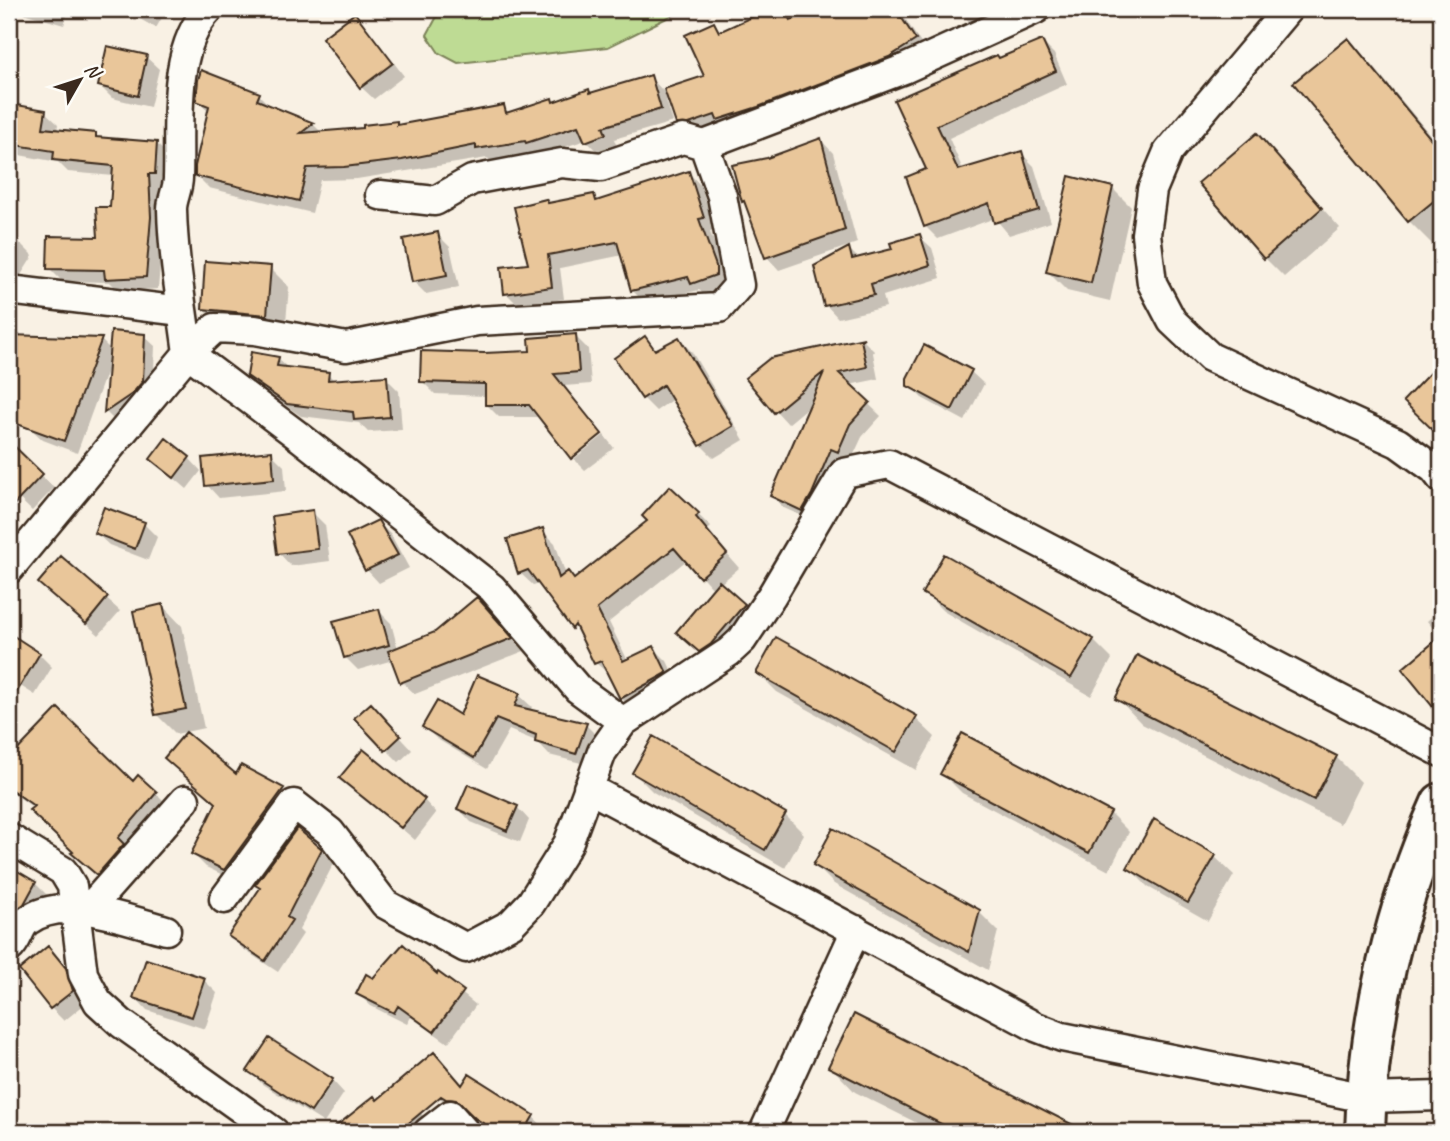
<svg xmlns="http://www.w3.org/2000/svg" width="1450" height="1141" viewBox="0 0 1450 1141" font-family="Caveat,sans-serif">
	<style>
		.green { fill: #bedb94; stroke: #7c8259; stroke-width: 2 }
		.shadow { fill: #0003 }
		.building { fill: #e9c69a; stroke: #3b2a1e; stroke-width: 2 }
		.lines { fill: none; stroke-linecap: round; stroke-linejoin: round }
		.street-casing { stroke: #3b2a1e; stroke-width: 33 }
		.secondary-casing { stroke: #3b2a1e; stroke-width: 44 }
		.street { stroke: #fdfcf7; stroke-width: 28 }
		.secondary { stroke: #fdfcf7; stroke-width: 38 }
	</style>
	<rect width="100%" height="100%" fill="#f9f1e4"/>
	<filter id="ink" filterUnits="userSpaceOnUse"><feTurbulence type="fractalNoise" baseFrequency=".0143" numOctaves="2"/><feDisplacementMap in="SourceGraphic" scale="14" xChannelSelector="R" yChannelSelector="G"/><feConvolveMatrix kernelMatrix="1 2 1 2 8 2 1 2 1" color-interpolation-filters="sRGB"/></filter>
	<g filter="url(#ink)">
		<!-- green -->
		<path class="green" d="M441,9H685L608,47L458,63L439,53L427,35Z"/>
		<!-- shadow -->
		<path class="shadow" d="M9,9H69L64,25Z
			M122,9H167L156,28Z
			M773,9H785L795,20L830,9H834L843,17L856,9H899L927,53L690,136L677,123L669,99L666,100L673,122L614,139L617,147L599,154L586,140L540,155L491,161L487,158L357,179L320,180L312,213L209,188L196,175L209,112L197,100L259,95L272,108L313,124L322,133L365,129L396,123L400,126L504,107L510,114L551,100L554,103L588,91L592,95L650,77L663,91L706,77L714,24L722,32Z
			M958,9H998L999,11L972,25Z
			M355,15L367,28L404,76L374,99L361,87Z
			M1348,41L1373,66L1441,148V240L1434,246L1409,221L1296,84Z
			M1042,42L1054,54L1067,84L949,138L963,170L1021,153L1034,166L1051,222L1009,235L995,218L938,239L925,226L929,170L896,101Z
			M146,57L159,69L150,107L112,98L100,86Z
			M12,106L45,112L58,124L57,131L96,135L100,139L157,144L169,157L167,186H161L163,230L158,289L119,291L110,282L62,281L49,268L100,239L111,208L114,176L68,172L58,162L19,155L9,145Z
			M1257,135L1340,228L1284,277L1265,258Z
			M821,140L833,153L857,243L779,270L767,257L747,205L743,201L775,156Z
			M689,173L701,186L715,231L710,232L728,280V288L705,295L699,290L645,303L632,290L623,255L560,268L564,299L519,306L506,293L530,265L546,201L550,205L594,196L599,202Z
			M1112,188L1131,207L1110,301L1067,291L1048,272Z
			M437,234L450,247L459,287L426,294L413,281Z
			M919,236L932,248L941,278L883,296L886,307L838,318L826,305L849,249L859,259L894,251Z
			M9,240L21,244L33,256L12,289L9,288Z
			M270,268L289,287L285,333L223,328L204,309Z
			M9,335L101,340L111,350L144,336L155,346L153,392L116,422L106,412L109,365L77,453L43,440L30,428L41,396L9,394Z
			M575,336L588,349L591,384L564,386L601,432L572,456L540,417H499L487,405L486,396L435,394L422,381L484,354L532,352Z
			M645,338L657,351L679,339L692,352L744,440L714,458L701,445L673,399L656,411L643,398Z
			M863,340L874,351L873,353L878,379L849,385L881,416L862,437L850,463L815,522L784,508L772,496L812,404L788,424L747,379L770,359Z
			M924,348L971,372L984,384L965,421L922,398L909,385Z
			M278,359L289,369L328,374L335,381L386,378L399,391L402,430L368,432L359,423L301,416L262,389L249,376Z
			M604,435L614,448L585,470L574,459Z
			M9,448H13L54,488L32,511L9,489Z
			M271,453L284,466L286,491L219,498L207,485Z
			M189,458L201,471L187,489L152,459Z
			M670,488L711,527L707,531L739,568L720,584L757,618L713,663L691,644L714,590L687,560L609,622L628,661L654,648L667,661L679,686L634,710L621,698L610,675L596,663L583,638L540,583L533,585L520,573L542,530L555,543L566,575L575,581L650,521Z
			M312,512L325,525L330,561L291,566L279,553Z
			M378,522L391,535L409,568L379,583L367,570Z
			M144,524L157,537L148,560L109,545L96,533Z
			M61,559L120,611L99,635L53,595Z
			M924,592L1093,640L1112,659L1091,696L943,611Z
			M163,606L182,626L204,728L176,734L157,715Z
			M1441,609V638L1427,621Z
			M378,610L391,623L398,649L489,612L524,651L415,694L402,682L393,660L358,670L345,657Z
			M9,636L39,654L52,667L35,695L9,679Z
			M758,673L915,718L935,737L916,770L777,692Z
			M477,677L519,695L532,707L530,711L586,725L598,737L589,765L549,755L536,741L509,730L487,769L437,739L424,727L461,717Z
			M1117,698L1336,757L1361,782L1340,824L1142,724Z
			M58,710L133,783L156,793L169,806L110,886L86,866L34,808L9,790V761Z
			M383,718L412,750L399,762L386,749Z
			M654,738L785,815L804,834L785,868L653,792L634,773Z
			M9,741L14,747L9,755Z
			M242,767L283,790L296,802L238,882L206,867L193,854Z
			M943,774L1110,813L1129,832L1109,871L962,793Z
			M342,778L424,800L436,813L415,840Z
			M517,807L529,820L520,842L471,822L459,809Z
			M321,850L334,863L299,930L303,934L278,972L243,949L230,936Z
			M1214,856L1234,875L1208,921L1148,887L1129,868Z
			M815,865L979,912L998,931L988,970L834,884Z
			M9,868L35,883L48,896L36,916L27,923L9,912Z
			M48,949L78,983L85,1004L64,1021L51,1008Z
			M438,974L476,1005L448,1043L411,1017L407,1024L371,1006L358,994L374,980Z
			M204,980L217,993L205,1029L147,1010L135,997Z
			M830,1066L1070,1125L1088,1132H935L855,1092Z
			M250,1071L332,1080L344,1093L324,1123L262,1084Z
			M469,1076L533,1117L546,1129L544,1132H493L471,1112L460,1111L422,1087L463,1086Z
			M395,1087L435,1128L431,1132H332L373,1099L377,1102Z"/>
		<!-- building -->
		<path class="building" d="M769,9H784L790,20L824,9H896L916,40L889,57L758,107L717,120L715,115L689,124H676L664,89L704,76L685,35L714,22L719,32Z
			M355,13L393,63L360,88L322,38Z
			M1348,38L1441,151V195L1408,222L1293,83Z
			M1042,40L1056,71L937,125L958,170L1022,151L1039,210L994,223L989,203L924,227L906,177L926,169L894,100L997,55L999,58Z
			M107,46L147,55L138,96L98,86Z
			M201,70L260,93L257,100L314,123L301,133L363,128V125L397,121V125L504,105L506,113L552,98L553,102L589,89L590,93L651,75L661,109L603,127L606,134L585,142L578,126L526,143L525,141L476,149V145L402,160L344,167L307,168L299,201L195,176V166L209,106L196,101L198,80Z
			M11,104L46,110L43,128L96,133V137L157,142L155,174H149L151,217L146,277L105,279L104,270L47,269L48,236L98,237L96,207H110L113,166L53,160L54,151L9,144Z
			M1257,133L1322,208L1264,259L1198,183Z
			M821,138L845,230L765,258L744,201L742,202L732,165L767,158Z
			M689,171L704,218L699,219L716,266V275L691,284L688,277L631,291L617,242L548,255L552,287L504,294L501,267L528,264L514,207L546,199L548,203L594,194L596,201Z
			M1069,176L1113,187L1091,283L1046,272Z
			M438,232L447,275L412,282L403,239Z
			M920,234L930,265L871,284L874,295L824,306L814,266L849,247L852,259L892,249L890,243Z
			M205,261L271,266L267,315L202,309Z
			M111,331L145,334L143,381L132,394L104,413Z
			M576,334L579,372L554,374L602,434L571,459L529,405H485V384L420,382L421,351L484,353L530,351L529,338Z
			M9,335L102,338L64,441L9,421Z
			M645,336L655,350L679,337L733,426L700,446L663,385L642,399L614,358Z
			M864,338L861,340L867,367L839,373L870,402L850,424L838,452L831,449L812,494L802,511L770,496L824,372L774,413L745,378L770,358Z
			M924,345L972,370L952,410L907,386V378Z
			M251,352L279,357L277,366L329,372L328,380L387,376L390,417L354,420L353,412L287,404L247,376Z
			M1441,361V438L1403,401Z
			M166,438L190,457L174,478L150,459Z
			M9,441L43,474L9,510Z
			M272,451L274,479L205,486L202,458Z
			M670,486L699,513L696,517L727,554L700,578L674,548L597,609L623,661L654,646L667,673L620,699L601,661L594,664L575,625L572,629L528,570L518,574L507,539L543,528L559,578L568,571L574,579L647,521L642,516Z
			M104,507L145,522L135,549L94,533Z
			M313,510L318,549L277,554L272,516Z
			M378,520L398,555L365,571L347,535Z
			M944,554L1094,639L1071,678L922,593Z
			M61,556L108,597L86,624L38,583Z
			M719,581L745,604L711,644L699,652L676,632Z
			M477,597L513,638L400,683L388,651L435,632Z
			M163,604L186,709L155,715L133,611Z
			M379,609L389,645L344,658L333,621Z
			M9,633L40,653L9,705Z
			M1441,636V717L1402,669Z
			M776,637L917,716L896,752L756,673Z
			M1137,655L1337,756L1314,800L1115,699Z
			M477,675L520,693L515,706L587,723L576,754L535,742L536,735L496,719L474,758L422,727L437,701L460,715Z
			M371,703L401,736L385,751L354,718Z
			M58,708L133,781L138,775L157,792L118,838L124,844L97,875L71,853L73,852L29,810L34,806L9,788V759Z
			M186,732L236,774L241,765L284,788L224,870L191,854L216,803L164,758Z
			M962,733L1111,812L1089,853L940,774Z
			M653,736L786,813L765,850L632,773Z
			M363,749L425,799L401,828L339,778Z
			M468,784L518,806L507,831L457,809Z
			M1154,819L1216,855L1188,903L1127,868Z
			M297,828L322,849L287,917L292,920L265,961L228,936L260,888L255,885Z
			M833,828L980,910L969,952L813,865Z
			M9,866L36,882L24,904L9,917Z
			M403,944L437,974L438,972L464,991L434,1032L398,1006L394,1013L356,994L366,974L373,978Z
			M48,946L66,968L73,991L50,1009L19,970Z
			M146,959L205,978L192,1017L133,998Z
			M854,1014L1087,1132H957L828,1067Z
			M269,1038L333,1079L311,1112L247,1071Z
			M434,1052L462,1085L469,1074L534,1115L524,1132H497L475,1118L456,1100L446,1099L441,1096L398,1132H329L374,1096L377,1100Z"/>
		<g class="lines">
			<defs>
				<path id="street" d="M209,9C170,50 180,125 178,178C178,189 172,199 172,209C173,257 182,306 188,353L301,438L492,588L578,689L623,722L729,652L742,640L772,595L844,473L889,464L1441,752
					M1288,9L1168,152L1152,190L1146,234L1152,283L1172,321L1210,357L1398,443L1434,469L1441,478
					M380,195L435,201L472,180L562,163L601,167L683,139L704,145
					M9,290L182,311
					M9,569L188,353L215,328L255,330L346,347L477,321L719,308L739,285L722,196L704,145L904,69L1036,9
					M588,788L1036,1027L1062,1037L1366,1098L1441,1096
					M9,838L63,871L72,886L83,974L98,1002L121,1023L274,1132
					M224,899L294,804L330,832L385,904L466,948L511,924L531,903L568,844L602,752L623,722
					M87,911L185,800
					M9,948C18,941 19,927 27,921C63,893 126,920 166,930
					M428,1132L450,1115L465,1132
					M764,1132L856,930"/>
				<path id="secondary" d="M1365,1132C1368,1020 1395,906 1441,803"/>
			</defs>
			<!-- street casing -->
			<use href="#street" class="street-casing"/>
			<!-- secondary casing -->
			<use href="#secondary" class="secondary-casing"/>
			<!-- street -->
			<use href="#street" class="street"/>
			<!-- secondary -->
			<use href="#secondary" class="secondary"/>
		</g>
	</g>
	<!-- margin -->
	<rect width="1450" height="1141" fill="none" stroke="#fdfcf7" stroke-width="35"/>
	<rect x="18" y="18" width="1415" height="1106" fill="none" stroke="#3b2a1e" stroke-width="2.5" filter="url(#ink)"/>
	<!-- north arrow -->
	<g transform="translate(80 80) rotate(51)" stroke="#fdfcf7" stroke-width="5" paint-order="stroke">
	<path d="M0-5L12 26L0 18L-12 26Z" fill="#3b2a1e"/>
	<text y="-10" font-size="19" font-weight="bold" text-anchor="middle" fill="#3b2a1e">N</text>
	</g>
</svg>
